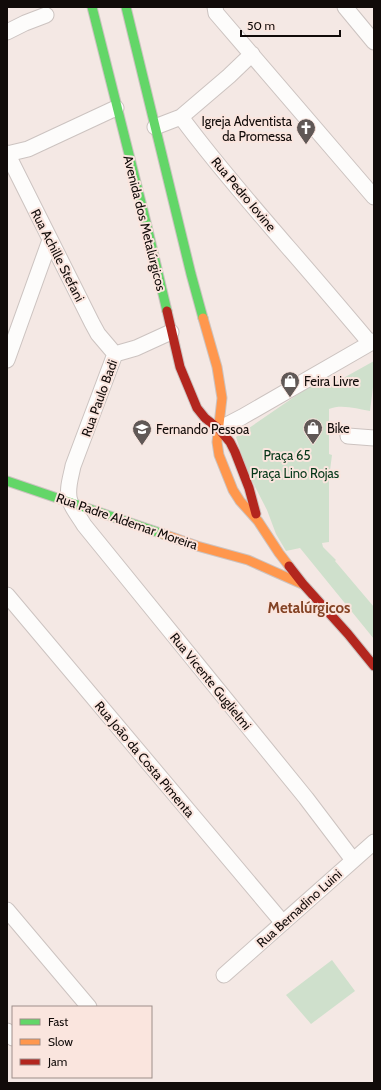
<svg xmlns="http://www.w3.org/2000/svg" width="381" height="1090" viewBox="0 0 381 1090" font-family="Cabin,sans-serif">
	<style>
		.green { fill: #cfe0cc }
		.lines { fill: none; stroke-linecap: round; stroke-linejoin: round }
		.street-casing { stroke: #ccc3c0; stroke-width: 17 }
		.fast-casing { stroke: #ccc3c0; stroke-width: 11 }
		.slow-casing { stroke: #ccc3c0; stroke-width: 11 }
		.jam-casing { stroke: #ccc3c0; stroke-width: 11 }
		.street { stroke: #fdfcfb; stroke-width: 15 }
		.fast { stroke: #63d668; stroke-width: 9 }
		.slow { stroke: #ff974d; stroke-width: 9 }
		.jam { stroke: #b3261e; stroke-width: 9 }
		.labels { text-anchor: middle; stroke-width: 4; stroke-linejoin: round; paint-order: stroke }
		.poi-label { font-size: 13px; fill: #110b09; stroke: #fae5de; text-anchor: start }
		.street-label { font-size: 13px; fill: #110b09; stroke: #fae5de }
		.park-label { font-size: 13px; fill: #033516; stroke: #fae5de }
		.quarter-label { font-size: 15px; font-weight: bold; fill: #834224; stroke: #fae5de }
	</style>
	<rect width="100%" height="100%" fill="#f4e8e4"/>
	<!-- green -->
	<path class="green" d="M374,361V379L370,411C357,409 342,404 329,409V454L332,455L329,478V542L322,543L323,547L336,560L335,561L374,607V639L300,548L286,551L276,534L267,510L247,471L236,437L329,373V386Z
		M332,960L355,991L311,1024L286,995Z"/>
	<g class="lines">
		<defs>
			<path id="street" d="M215,7L216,13L374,197
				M345,7L374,42
				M7,32L25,23L46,15
				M181,117C214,162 251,204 287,246C315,278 343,311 370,343
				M155,127L181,117L229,76L252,54
				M7,153L92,323L98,334L115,354
				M7,154L28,149L116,108
				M115,354L73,466C71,477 66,490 70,501C71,507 81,519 84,525L306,798L353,860
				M115,354L136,348L171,332
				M7,360L50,240
				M219,429L242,417L374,341
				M348,436L374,438
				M7,595L283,923
				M7,910L89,1007
				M224,975L374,842
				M7,1031L13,1038"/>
			<path id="fast" d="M92,7L147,226L167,311
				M126,7L191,274L203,318
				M7,481L163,534"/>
			<path id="slow" d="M203,318L217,367L222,398L217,442L219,455L233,490L240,501L258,521L279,553L289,566
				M163,534L197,546L248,560L302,584"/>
			<path id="jam" d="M167,311L180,367L197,408L205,418L219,429L230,442L235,452L249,488L256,514
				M289,566L303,584L348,634L374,666"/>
		</defs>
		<!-- street casing -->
		<use href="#street" class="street-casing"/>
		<!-- fast casing -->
		<use href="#fast" class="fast-casing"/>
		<!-- slow casing -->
		<use href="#slow" class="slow-casing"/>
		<!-- jam casing -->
		<use href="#jam" class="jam-casing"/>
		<!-- street -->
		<use href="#street" class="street"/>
		<!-- fast -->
		<use href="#fast" class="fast"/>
		<!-- slow -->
		<use href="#slow" class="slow"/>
		<!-- jam -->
		<use href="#jam" class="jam"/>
	</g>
	<!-- icons -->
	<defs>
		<symbol id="church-pin" viewBox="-11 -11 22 30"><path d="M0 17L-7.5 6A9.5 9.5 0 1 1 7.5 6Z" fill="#605856" stroke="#fae5de"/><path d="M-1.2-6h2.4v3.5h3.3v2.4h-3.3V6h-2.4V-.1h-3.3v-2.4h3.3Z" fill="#fff"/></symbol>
		<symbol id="shop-pin" viewBox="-11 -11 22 30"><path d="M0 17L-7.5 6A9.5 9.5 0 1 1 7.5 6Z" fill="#605856" stroke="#fae5de"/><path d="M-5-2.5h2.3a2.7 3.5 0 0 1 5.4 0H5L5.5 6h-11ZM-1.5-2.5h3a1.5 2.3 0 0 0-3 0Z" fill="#fff"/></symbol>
		<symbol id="school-pin" viewBox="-11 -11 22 30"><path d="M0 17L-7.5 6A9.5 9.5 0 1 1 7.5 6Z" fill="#605856" stroke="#fae5de"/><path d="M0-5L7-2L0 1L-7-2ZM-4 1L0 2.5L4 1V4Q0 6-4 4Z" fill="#fff"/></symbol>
	</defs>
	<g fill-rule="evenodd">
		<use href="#church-pin" x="295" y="117" width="22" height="30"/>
		<use href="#shop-pin" x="279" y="370" width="22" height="30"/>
		<use href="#shop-pin" x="302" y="417" width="22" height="30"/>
		<use href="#school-pin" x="131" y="418" width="22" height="30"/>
	</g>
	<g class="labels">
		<!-- poi labels -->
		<g class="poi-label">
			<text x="292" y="126" text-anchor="end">Igreja Adventista<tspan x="292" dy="15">da Promessa</tspan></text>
			<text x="304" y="386">Feira Livre</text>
			<text x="327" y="433">Bike</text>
			<text x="156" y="434">Fernando Pessoa</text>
		</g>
		<!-- street labels -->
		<g class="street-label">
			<text transform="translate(244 194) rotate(50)" y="5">Rua Pedro Iovine</text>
			<text transform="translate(145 223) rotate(76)" y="5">Avenida dos Metalúrgicos</text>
			<text transform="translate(58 255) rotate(63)" y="5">Rua Achille Stefani</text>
			<text transform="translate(99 398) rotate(-70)" y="5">Rua Paulo Badi</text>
			<text transform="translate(127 521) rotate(19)" y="5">Rua Padre Aldemar Moreira</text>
			<text transform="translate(211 681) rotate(51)" y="5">Rua Vicente Guglielmi</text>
			<text transform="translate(145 759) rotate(50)" y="5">Rua João da Costa Pimenta</text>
			<text transform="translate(299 908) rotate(-42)" y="5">Rua Bernadino Luini</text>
		</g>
		<!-- park labels -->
		<g class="park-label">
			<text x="287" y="460">Praça 65</text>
			<text x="295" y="478">Praça Lino Rojas</text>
		</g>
		<!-- quarter labels -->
		<g class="quarter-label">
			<text x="309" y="613">Metalúrgicos</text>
		</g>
	</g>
	<!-- border -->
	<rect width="381" height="1090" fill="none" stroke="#110b09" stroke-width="16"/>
	<!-- legend -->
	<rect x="12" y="1006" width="140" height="72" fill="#fae5de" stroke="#9d8e89"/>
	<rect x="20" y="1019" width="20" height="6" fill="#63d668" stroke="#9d8e89"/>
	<text x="48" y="1026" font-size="12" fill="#110b09">Fast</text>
	<rect x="20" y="1039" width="20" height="6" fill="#ff974d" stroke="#9d8e89"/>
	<text x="48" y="1046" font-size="12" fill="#110b09">Slow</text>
	<rect x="20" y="1059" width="20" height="6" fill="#b3261e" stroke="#9d8e89"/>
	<text x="48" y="1066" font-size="12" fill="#110b09">Jam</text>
	<!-- scale -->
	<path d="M241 30v6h99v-6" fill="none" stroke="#110b09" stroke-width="2"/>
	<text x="247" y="30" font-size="12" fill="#110b09" stroke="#fae5de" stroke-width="3" paint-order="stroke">50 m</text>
</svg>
